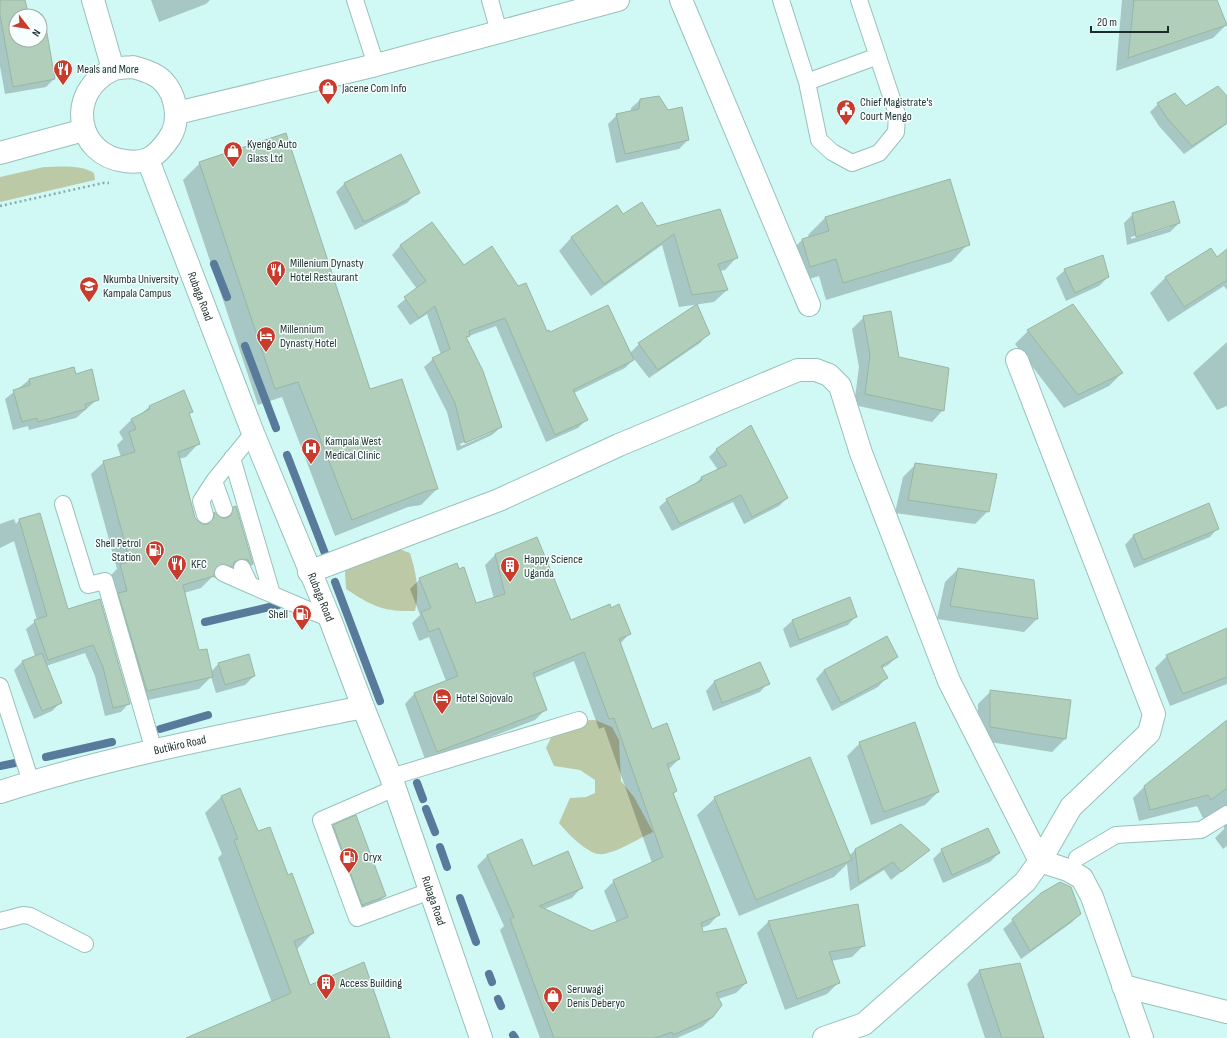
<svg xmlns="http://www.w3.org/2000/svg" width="1227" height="1038" viewBox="0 0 1227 1038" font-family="'Sofia Sans Condensed',sans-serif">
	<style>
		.green { fill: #bcc9a6 }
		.shadow { fill: #0003; fill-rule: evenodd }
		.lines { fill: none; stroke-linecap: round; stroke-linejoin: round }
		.stream { stroke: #597b9b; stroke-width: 8 }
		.building { fill: #b0ceb9; stroke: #99b6a3 }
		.lane-casing { stroke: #98c0bb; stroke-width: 18 }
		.street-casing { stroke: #98c0bb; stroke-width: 24 }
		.secondary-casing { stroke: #98c0bb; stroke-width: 24 }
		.path { stroke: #8baba7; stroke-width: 2.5; stroke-dasharray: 2 3; stroke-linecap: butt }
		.lane { stroke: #fff; stroke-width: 16 }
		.street { stroke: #fff; stroke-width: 22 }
		.secondary { stroke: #fff; stroke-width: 22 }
		.labels { text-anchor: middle; stroke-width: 3; stroke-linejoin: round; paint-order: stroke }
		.poi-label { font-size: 12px; fill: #1d2d2b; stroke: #f7fffe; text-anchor: start }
		.street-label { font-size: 12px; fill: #1d2d2b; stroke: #f7fffe }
	</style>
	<rect width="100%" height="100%" fill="#d0f9f5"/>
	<!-- green -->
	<path class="green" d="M44,167C60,167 80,164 94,173L95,180L0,202V177Z
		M366,537L410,553C416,572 420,592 415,611C383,612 372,606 346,589L345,573L351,544Z
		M595,720L612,727L619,740L621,781L634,797L653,832C639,838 612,856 598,854C586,852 566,832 559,823L570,798L586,797L595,793V780L580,770L554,766L546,748L559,721Z"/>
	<!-- shadow -->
	<path class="shadow" d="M0,0H23L27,16H16V40H40V24L54,79L46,87L5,94L0,66Z
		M151,0H210L206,4L159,22Z
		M1122,0H1216L1226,25L1213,38L1116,71Z
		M1175,94L1186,108L1227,97V124L1184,154L1159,126L1150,112L1158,104Z
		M640,100L688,140L679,149L616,163L608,124L617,115L631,112V108Z
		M200,163L370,390L437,489L421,505L408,507L335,536L282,397L258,405L183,180Z
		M950,180L968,244L951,262L826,300L819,276L793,284L785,257L802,240L809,238L808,235L825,218Z
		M344,184L416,194L407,203L355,230L336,192Z
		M617,206L623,215L737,257L725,270L720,271L727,290L714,302L679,307L662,245L591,296L559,251L571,238Z
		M1133,214L1179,223L1170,232L1127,245L1124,223ZM1170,225V227L1131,239V237Z
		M432,223L464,266L550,334L630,353L639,344L708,334L700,343L649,378L630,354L633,360L625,368L574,393L587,419L578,428L546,442L496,326L469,336L466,339L501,427L492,435L457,451L447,412L424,367L433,359L441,355L427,314L410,325L397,306L417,289L392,255L400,246ZM492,430V432L461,446L460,444Z
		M1227,251V290L1224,286L1168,322L1150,293L1165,278L1206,253L1217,258Z
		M1065,270L1108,277L1099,286L1066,301L1056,278Z
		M864,317L943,410L932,422L854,405L859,367L852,329Z
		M1028,331L1122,373L1109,386L1064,408L1015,344Z
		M1227,342V406L1217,410L1193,373Z
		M73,369L75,375L98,399L76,418L29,430L28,426L13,430L5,399L29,380Z
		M184,391L192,411L189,415L198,444L186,457L178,459L194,519L203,525L214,514L222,519L234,508L252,564L240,576L219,579L212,577L201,588L184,593L198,651L211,672L219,663L254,676L245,685L216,693L211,677L199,689L134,703L108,578L117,569L91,474L104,462L121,457L117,445L123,439L119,432L132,419L141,414L149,407Z
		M717,449L787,498L779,506L744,524L733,502L672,531L659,507L667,500L694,485L701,478L718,470L709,457Z
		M916,464L988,511L975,524L895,513L903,477Z
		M40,514L68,610L100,600L129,703L121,712L105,716L95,676L85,653L46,666L61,702L52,711L34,719L14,670L23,661L35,656L26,629L37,620L14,541L0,548V524L14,519L16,524L19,520Z
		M1218,528L1210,537L1134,568L1125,545L1133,536Z
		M537,538L570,622L611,609L630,633L620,644L651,730L679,759L668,770L676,791L673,794L719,914L709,925L701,928L703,934L746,983L736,993L718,999L713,1017L702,1027L677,1038H540L500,930L504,926L477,866L487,856L521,841L533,867L582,887L572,898L544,909L592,932L617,923L604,891L614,881L652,863L604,727L599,729L574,661L534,678L545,710L535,720L426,762L405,704L415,693L446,681L429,637L419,641L412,623L420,615L410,589L420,579L476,604L494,599L485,565L495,555Z
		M958,569L1037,619L1024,632L937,619L945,582Z
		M849,598L856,616L848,625L790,648L783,629L792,621Z
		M1227,629V684L1170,706L1155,668L1167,656Z
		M897,657L888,665L881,669L886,678L878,687L832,711L816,679L824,670Z
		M760,663L768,683L760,692L713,711L706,691L714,682Z
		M991,691L1065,739L1052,752L977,740L978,704Z
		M1227,721V846L1223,849L1215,838L1224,829V821L1204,820L1197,806L1139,821L1133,798L1145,786Z
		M860,743L938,792L925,805L871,825L847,756Z
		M239,790L257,832L287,876L313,933L296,950L309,987L389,1038H189L272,1003L218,858L222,854L205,813L221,797Z
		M715,798L849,856L855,850H929L891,880L884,870L850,891L847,864L834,877L739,916L697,815Z
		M334,826L385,896L381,900L358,909L329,830Z
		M942,850L999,853L990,862L943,883L933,859Z
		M1042,894L1080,914L1071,923L1021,959L1003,929Z
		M857,906L864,945L852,957L831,961L839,982L827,994L785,1010L757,933L768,922Z
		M980,970L1043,1038H985L967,984Z"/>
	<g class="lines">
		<!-- stream -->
		<path class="stream" d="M214,264L227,297
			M245,346L276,428
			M287,455L326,556
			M335,582L380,701
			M205,622L278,605
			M160,729L208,715
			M46,757L112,742
			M0,766L15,763
			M417,783L423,799
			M426,809L435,832
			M440,847L447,867
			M460,898L476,942
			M489,974L492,982
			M498,999L501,1006
			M513,1035L515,1038"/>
	</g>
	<!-- building -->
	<path class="building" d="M0,0H25L29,16H16V40H40V23L45,22L55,79L13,87L0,15Z
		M1134,0H1217L1227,25L1128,58Z
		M1218,86L1227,96V123L1192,146L1167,118L1157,103L1175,93L1186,106Z
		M659,96L668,110L682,107L689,140L625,154L616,114L639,109L640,99Z
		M286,133L370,389L402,379L438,489L426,491L352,520L298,382L275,389L199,162Z
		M401,154L420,193L364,222L344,183Z
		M950,179L970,245L843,283L836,259L810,267L802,239L829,231L825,217Z
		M1174,201L1180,223L1136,237L1132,213Z
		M642,202L657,226L720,209L738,258L718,264L728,290L692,295L674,234L604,284L571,237L617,205L623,214Z
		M432,222L464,265L492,246L518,286L526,283L547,331L549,330L550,332L608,305L634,360L573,390L588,420L555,435L505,318L469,331L470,336L466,337L483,371L502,427L465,443L455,403L432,358L450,349L435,306L419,318L404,297L426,281L400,245Z
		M1211,248L1217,257L1227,249V280L1184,307L1165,277Z
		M1103,255L1109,277L1075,293L1064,269Z
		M697,304L710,334L658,370L638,343Z
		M1073,304L1123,373L1078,395L1027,330Z
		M891,311L899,357L949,368L944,411L865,394L870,355L863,316Z
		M74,367L76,374L92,369L99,400L85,404L86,409L38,422L37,418L22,422L13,390L30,385L29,379Z
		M184,390L193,412L189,413L200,444L178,452L195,518L202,524H208L214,518V512L222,518H227L231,515L233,507L236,506L253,564L251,565L248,560L242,559L234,562L233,567L222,564L215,569L214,576L183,585L199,650L207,649L213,677L147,691L118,593L127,591L120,564L130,562L103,461L135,452L129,432L136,429L131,419L150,409L149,406Z
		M751,425L788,498L752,517L741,495L680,524L666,499L702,480L701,477L727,465L716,449Z
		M915,463L997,474L989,512L908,500Z
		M1209,503L1219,529L1143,560L1133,535Z
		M40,513L68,609L100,599L130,704L113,708L103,667L93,645L48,660L34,620L47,616L19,519Z
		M537,537L571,620L610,604L611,608L619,604L631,634L619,639L652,729L667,723L680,759L667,764L677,791L673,793L720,915L701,923L703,932L726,928L747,983L716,993L722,1005L713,1017L673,1035L672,1032L655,1038H554L510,919L514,917L487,855L522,839L533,866L568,851L583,888L539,906L592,931L628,917L613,880L663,857L614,718L609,719L584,652L533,673L547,710L437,752L414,693L458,676L439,628L429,632L421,612L431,608L419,578L457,563L459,569L464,567L476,603L505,594L495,554Z
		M958,568L1034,580L1038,619L950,606Z
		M850,597L857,617L799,640L792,620Z
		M1227,628V677L1183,694L1166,655Z
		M887,636L898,657L881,666L888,678L841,703L824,670Z
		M42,653L62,703L42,711L22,661Z
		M249,654L255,676L225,685L218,663Z
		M760,662L770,684L722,703L714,681Z
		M990,690L1071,700L1066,739L990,727Z
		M1227,720V788L1211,800L1208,795L1150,810L1144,786Z
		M915,722L939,792L884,812L859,742Z
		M810,757L852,860L756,900L714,797Z
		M240,788L258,831L270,827L288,875L292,873L314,933L294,941L310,985L364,962L390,1038H186L291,993L234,840L238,839L221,796Z
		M356,815L386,896L362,905L333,825Z
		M901,824L930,850L901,872L893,862L859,883L855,849Z
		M988,828L1000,853L952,875L941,849Z
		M1060,882L1071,887L1081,914L1030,951L1012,919L1041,893Z
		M858,904L865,946L829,952L840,983L797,999L768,921Z
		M1020,963L1044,1038H1002L979,970Z"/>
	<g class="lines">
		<defs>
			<path id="lane" d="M355,0L376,65
				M490,0L499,32
				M781,0L807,82L819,140L832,152L852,163L879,153L896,132L897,114L859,0
				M807,82L878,56
				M232,458L272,594
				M63,504L88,585L105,581L154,751
				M224,509L214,481L253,433
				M205,515L201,501L214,481
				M242,568L250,585L330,619
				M223,573L250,585
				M0,686L31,782
				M391,777L579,720
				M395,788L321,820L357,918L430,891
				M1077,858L1116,835L1201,830L1227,814
				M0,921L23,915L30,916L85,944"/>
			<path id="street" d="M681,0L809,305
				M309,572L499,500L619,445L798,370H816L829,375L840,386L861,453L949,681L1040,861L1068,870L1082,878L1092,897L1142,1038
				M1123,986L1227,1012
				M824,1038L864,1024L1025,882L1040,861L1071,807L1149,733L1154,714L1017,360"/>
			<g id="secondary">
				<path d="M93,0L113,69"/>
				<path d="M133,67C140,69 147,71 153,74C176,85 183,121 168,140C156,157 146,164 125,161C75,155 66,92 112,70C118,67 127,68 133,67Z"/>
				<path d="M177,113L376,65L618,0"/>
				<path d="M0,153L84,130"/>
				<path id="s1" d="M148,160L253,433L330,619L363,707L391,777L481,1038"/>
				<path id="s2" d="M0,792C118,754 242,732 363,707"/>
			</g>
		</defs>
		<!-- lane casing -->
		<use href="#lane" class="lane-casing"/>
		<!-- street casing -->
		<use href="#street" class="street-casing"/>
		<!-- secondary casing -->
		<use href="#secondary" class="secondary-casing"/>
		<!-- path -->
		<path class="path" d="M0,206L103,183H109"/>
		<!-- lane -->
		<use href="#lane" class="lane"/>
		<!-- street -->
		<use href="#street" class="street"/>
		<!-- secondary -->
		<use href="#secondary" class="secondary"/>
	</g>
	<!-- icons -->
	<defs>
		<symbol id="restaurant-pin" viewBox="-11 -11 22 30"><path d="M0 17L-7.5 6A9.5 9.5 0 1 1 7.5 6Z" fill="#c93c2d" stroke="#f7fffe"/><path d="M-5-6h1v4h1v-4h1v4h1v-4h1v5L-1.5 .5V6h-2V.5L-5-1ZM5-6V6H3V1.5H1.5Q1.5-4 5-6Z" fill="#fff"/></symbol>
		<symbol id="shop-pin" viewBox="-11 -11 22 30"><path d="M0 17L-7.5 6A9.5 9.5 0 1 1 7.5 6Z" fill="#c93c2d" stroke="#f7fffe"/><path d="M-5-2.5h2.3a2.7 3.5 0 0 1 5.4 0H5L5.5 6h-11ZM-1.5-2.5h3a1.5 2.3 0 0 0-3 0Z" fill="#fff"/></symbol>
		<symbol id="civic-pin" viewBox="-11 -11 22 30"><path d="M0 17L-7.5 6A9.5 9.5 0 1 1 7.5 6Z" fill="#c93c2d" stroke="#f7fffe"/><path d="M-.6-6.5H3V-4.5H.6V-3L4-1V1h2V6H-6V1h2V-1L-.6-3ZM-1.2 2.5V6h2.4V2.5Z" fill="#fff"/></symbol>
		<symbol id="university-pin" viewBox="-11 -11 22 30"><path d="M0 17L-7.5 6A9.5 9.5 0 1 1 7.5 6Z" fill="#c93c2d" stroke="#f7fffe"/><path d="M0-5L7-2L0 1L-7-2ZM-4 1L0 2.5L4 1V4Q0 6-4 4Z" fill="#fff"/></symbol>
		<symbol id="hotel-pin" viewBox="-11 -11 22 30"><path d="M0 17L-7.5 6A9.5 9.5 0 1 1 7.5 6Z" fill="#c93c2d" stroke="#f7fffe"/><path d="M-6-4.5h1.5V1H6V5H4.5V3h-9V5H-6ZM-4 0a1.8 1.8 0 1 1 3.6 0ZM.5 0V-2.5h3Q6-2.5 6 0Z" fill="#fff"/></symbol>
		<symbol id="hospital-pin" viewBox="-11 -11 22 30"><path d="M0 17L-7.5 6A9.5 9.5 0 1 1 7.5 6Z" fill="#c93c2d" stroke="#f7fffe"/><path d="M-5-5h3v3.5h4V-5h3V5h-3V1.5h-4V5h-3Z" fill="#fff"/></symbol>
		<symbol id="fuel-pin" viewBox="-11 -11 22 30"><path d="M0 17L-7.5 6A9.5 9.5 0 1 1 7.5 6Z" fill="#c93c2d" stroke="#f7fffe"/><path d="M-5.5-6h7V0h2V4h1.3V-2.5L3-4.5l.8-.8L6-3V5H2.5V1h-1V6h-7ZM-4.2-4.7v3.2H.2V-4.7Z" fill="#fff"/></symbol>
		<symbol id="building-pin" viewBox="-11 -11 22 30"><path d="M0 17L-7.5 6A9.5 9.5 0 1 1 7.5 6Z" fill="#c93c2d" stroke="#f7fffe"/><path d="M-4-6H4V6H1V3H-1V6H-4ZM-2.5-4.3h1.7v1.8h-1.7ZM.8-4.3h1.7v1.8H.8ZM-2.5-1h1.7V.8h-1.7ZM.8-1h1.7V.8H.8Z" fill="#fff"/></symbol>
	</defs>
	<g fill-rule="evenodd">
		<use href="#restaurant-pin" x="52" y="58" width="22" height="30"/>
		<use href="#shop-pin" x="317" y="77" width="22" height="30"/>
		<use href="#civic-pin" x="835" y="98" width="22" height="30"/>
		<use href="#shop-pin" x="222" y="140" width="22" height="30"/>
		<use href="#restaurant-pin" x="265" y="259" width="22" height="30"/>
		<use href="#university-pin" x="78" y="275" width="22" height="30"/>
		<use href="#hotel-pin" x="255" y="325" width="22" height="30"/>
		<use href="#hospital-pin" x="300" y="437" width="22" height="30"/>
		<use href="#fuel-pin" x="144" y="539" width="22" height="30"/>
		<use href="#restaurant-pin" x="166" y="553" width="22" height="30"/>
		<use href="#building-pin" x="499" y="555" width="22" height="30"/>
		<use href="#fuel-pin" x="291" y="603" width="22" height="30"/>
		<use href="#hotel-pin" x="431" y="687" width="22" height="30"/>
		<use href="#fuel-pin" x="338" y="846" width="22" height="30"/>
		<use href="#building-pin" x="315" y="972" width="22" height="30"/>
		<use href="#shop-pin" x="542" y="985" width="22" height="30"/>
	</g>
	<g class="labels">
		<!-- poi labels -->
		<g class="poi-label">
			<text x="77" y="73">Meals and More</text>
			<text x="342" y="92">Jacene Com Info</text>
			<text x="860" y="106">Chief Magistrate's<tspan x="860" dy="14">Court Mengo</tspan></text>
			<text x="247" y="148">Kyengo Auto<tspan x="247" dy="14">Glass Ltd</tspan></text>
			<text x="290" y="267">Millenium Dynasty<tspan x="290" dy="14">Hotel Restaurant</tspan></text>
			<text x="103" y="283">Nkumba University<tspan x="103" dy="14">Kampala Campus</tspan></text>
			<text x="280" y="333">Millennium<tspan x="280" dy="14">Dynasty Hotel</tspan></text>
			<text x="325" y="445">Kampala West<tspan x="325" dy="14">Medical Clinic</tspan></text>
			<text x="141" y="547" text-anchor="end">Shell Petrol<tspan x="141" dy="14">Station</tspan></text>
			<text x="524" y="563">Happy Science<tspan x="524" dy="14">Uganda</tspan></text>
			<text x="191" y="568">KFC</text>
			<text x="288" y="618" text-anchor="end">Shell</text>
			<text x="456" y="702">Hotel Sojovalo</text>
			<text x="363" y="861">Oryx</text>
			<text x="340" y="987">Access Building</text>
			<text x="567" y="993">Seruwagi<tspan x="567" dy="14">Denis Deberyo</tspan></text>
		</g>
		<!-- street labels -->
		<g class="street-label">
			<text dy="4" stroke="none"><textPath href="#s1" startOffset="146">Rubaga Road</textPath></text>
			<text dy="4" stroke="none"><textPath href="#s1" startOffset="470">Rubaga Road</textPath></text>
			<text dy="4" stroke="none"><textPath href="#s2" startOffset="186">Butikiro Road</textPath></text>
			<text dy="4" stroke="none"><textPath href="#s1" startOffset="794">Rubaga Road</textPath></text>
		</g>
	</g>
	<!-- north arrow -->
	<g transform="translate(28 28) rotate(121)"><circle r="19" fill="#f7fffe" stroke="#a0abaa"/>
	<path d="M0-3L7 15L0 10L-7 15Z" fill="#c93c2d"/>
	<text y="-6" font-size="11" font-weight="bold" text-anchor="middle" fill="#1d2d2b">N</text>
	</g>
	<!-- scale -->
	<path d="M1091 26v6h77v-6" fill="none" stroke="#1d2d2b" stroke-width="2"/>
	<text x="1097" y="26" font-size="12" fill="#1d2d2b" stroke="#f7fffe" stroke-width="3" paint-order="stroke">20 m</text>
</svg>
